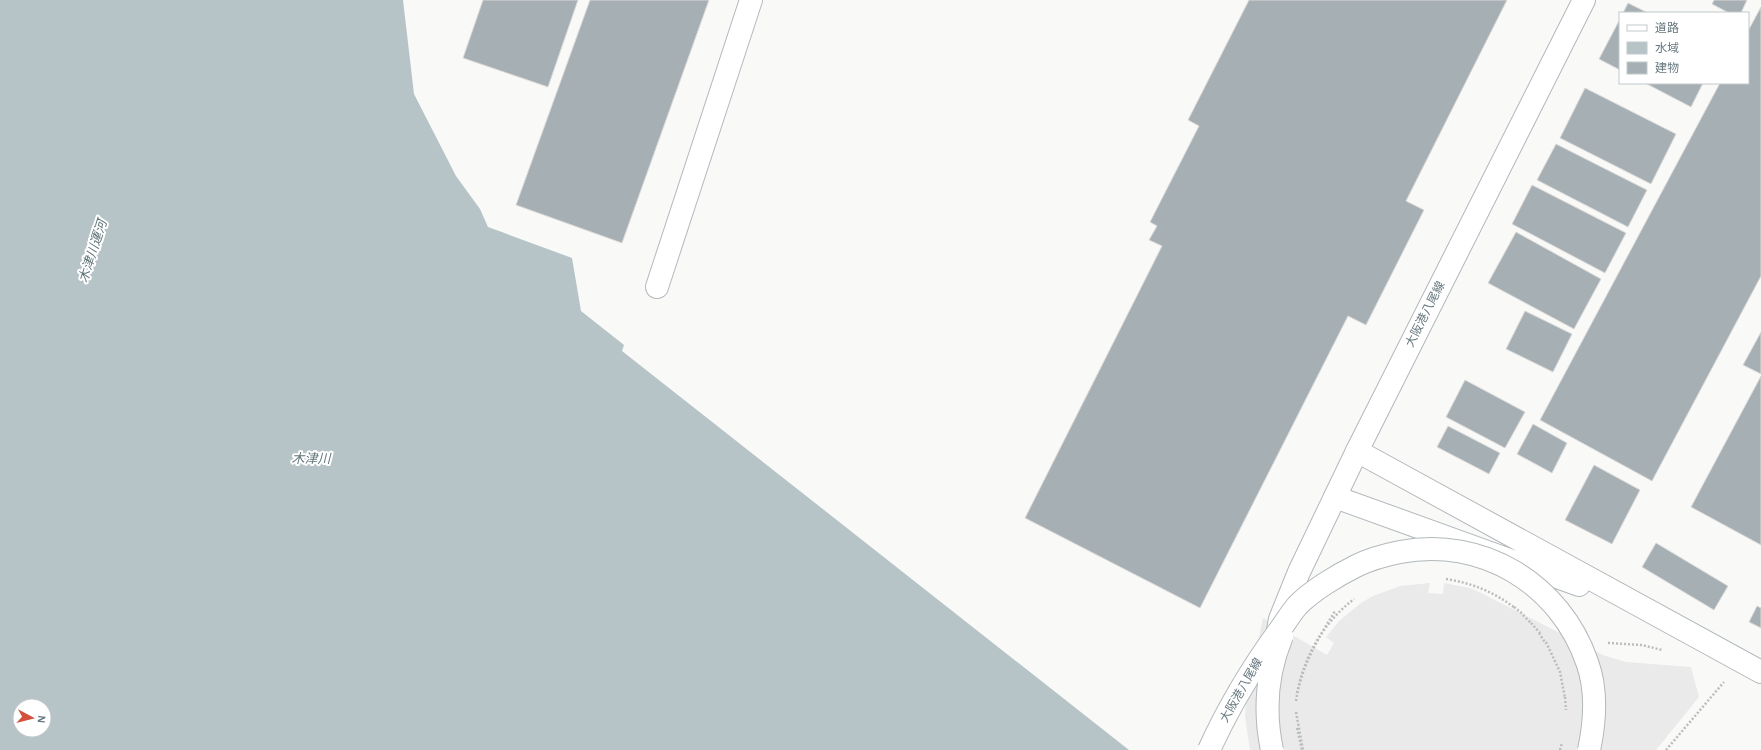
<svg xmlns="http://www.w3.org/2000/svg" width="1761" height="750" viewBox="0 0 1761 750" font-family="'Alegreya Sans','Noto Sans JP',sans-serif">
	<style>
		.built { fill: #eaeaea }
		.water { fill: #b7c4c7; fill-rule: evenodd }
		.building { fill: #a6afb3; stroke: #dbdad9 }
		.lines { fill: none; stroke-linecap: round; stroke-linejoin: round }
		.secondary-casing { stroke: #b3b9bd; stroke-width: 24 }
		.primary-casing { stroke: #b2b8bb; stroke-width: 24 }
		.path { stroke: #b9bdbf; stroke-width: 2.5; stroke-dasharray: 2 2; stroke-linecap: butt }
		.secondary { stroke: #fff; stroke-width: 22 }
		.primary { stroke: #fff; stroke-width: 22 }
		.primary-bridge-casing { stroke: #b2b8bb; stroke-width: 24; stroke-linecap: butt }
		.path-bridge { stroke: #b9bdbf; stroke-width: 2.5; stroke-dasharray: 2 2; stroke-linecap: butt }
		.primary-bridge { stroke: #fff; stroke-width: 22 }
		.labels { text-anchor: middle; stroke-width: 4; stroke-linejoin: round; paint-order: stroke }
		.street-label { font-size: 12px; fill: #66777f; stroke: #fff }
		.water-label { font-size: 13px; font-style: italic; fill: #617579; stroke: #fff }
	</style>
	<rect width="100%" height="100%" fill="#f9f9f7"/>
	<!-- built -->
	<path class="built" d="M1430,583L1428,593L1443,594L1444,583L1470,588L1483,594L1603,655L1626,662L1691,667L1699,697L1656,750H1250L1245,717L1246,698L1263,618L1327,655L1334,643L1326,637L1339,621L1361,603L1373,596L1400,586Z"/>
	<!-- water -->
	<path class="water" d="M0,0H403L414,94L456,176L480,209L488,227L572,258L581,311L624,345L622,351L1129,750H0ZM20,706H44V730H20Z"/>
	<!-- building -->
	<path class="building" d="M483,0H578L548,87L463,58Z
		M590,0H709L622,243L516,205Z
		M1249,0H1507L1406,201L1424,210L1366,325L1348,316L1200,608L1025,518L1162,246L1149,240L1157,226L1150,222L1199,126L1188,120Z
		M1714,0H1747L1741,13H1729L1712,4Z
		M1628,3L1648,13H1623Z
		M1761,7V276L1652,481L1540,420L1720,83H1748V31Z
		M1620,19V70L1599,59Z
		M1645,83H1703L1691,107Z
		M1585,88L1676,134L1651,184L1560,138Z
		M1556,144L1647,190L1628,227L1537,180Z
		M1532,185L1626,233L1605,273L1512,224Z
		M1516,232L1601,279L1574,329L1488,283Z
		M1525,311L1572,334L1553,372L1506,349Z
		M1761,332V374L1743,365Z
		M1761,376V545L1691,507Z
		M1465,380L1525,412L1505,448L1446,417Z
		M1533,424L1567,443L1552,473L1517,454Z
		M1448,426L1500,453L1489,474L1437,447Z
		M1594,465L1640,490L1612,544L1565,520Z
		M1656,543L1728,586L1714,610L1642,567Z
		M1757,606L1761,608V628L1749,622Z"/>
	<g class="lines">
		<defs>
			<path id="secondary" d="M657,287L751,0
				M1357,451L1761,672
				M1335,497L1579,585"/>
			<path id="primary" d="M1278,630L1280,619L1299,572L1357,451L1584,0"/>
		</defs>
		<!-- secondary casing -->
		<use href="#secondary" class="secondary-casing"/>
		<!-- primary casing -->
		<use href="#primary" class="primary-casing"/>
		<!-- path -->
		<path class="path" d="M1608,643L1642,645L1662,650
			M1296,701C1301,666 1318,639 1335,611
			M1296,712L1303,750
			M1666,750L1724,682"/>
		<!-- secondary -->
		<use href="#secondary" class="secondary"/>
		<!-- primary -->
		<use href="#primary" class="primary"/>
		<defs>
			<path id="primary-bridge" d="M1209,750C1228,708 1252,668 1279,631C1285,623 1291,613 1297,606C1311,591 1338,575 1356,566C1370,559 1385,555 1400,552C1482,536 1560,584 1587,662C1597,689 1595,722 1589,750
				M1272,750C1264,712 1267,672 1282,636"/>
		</defs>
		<!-- primary-bridge casing -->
		<use href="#primary-bridge" class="primary-bridge-casing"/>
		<!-- path-bridge -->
		<path class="path-bridge" d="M1446,579C1472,583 1494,592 1515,608
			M1514,607L1524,615
			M1523,615L1532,624
			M1531,623L1540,633
			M1539,633L1546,644
			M1546,642L1560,672L1565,698
			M1297,693C1305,655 1323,623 1354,599
			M1565,697L1566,710
			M1297,728L1302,750
			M1560,750L1562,743"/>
		<!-- primary-bridge -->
		<use href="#primary-bridge" class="primary-bridge"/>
	</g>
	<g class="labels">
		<!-- street labels -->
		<g class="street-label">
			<text transform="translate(1425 314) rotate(-63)" y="4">大阪港八尾線</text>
			<text transform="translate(1241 690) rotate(-60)" y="4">大阪港八尾線</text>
		</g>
		<!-- water labels -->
		<g class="water-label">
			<text transform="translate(92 251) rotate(-72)" y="5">木津川運河</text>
			<text x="311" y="463">木津川</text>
		</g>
	</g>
	<!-- legend -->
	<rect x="1619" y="12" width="130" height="72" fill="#ffffff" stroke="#c2c9cc"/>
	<rect x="1627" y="25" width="20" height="6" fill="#ffffff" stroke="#c2c9cc"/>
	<text x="1655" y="32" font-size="12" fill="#66777f">道路</text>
	<rect x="1627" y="42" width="20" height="12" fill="#b7c4c7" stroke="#c2c9cc"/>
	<text x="1655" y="52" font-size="12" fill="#66777f">水域</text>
	<rect x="1627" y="62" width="20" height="12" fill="#a6afb3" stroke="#c2c9cc"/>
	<text x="1655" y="72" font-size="12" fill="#66777f">建物</text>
	<!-- north arrow -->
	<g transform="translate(32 718) rotate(97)"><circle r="19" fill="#ffffff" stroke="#c2c9cc"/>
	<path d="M0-3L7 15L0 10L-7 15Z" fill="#d3503c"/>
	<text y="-6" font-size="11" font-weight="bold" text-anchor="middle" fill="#66777f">N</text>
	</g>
</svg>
